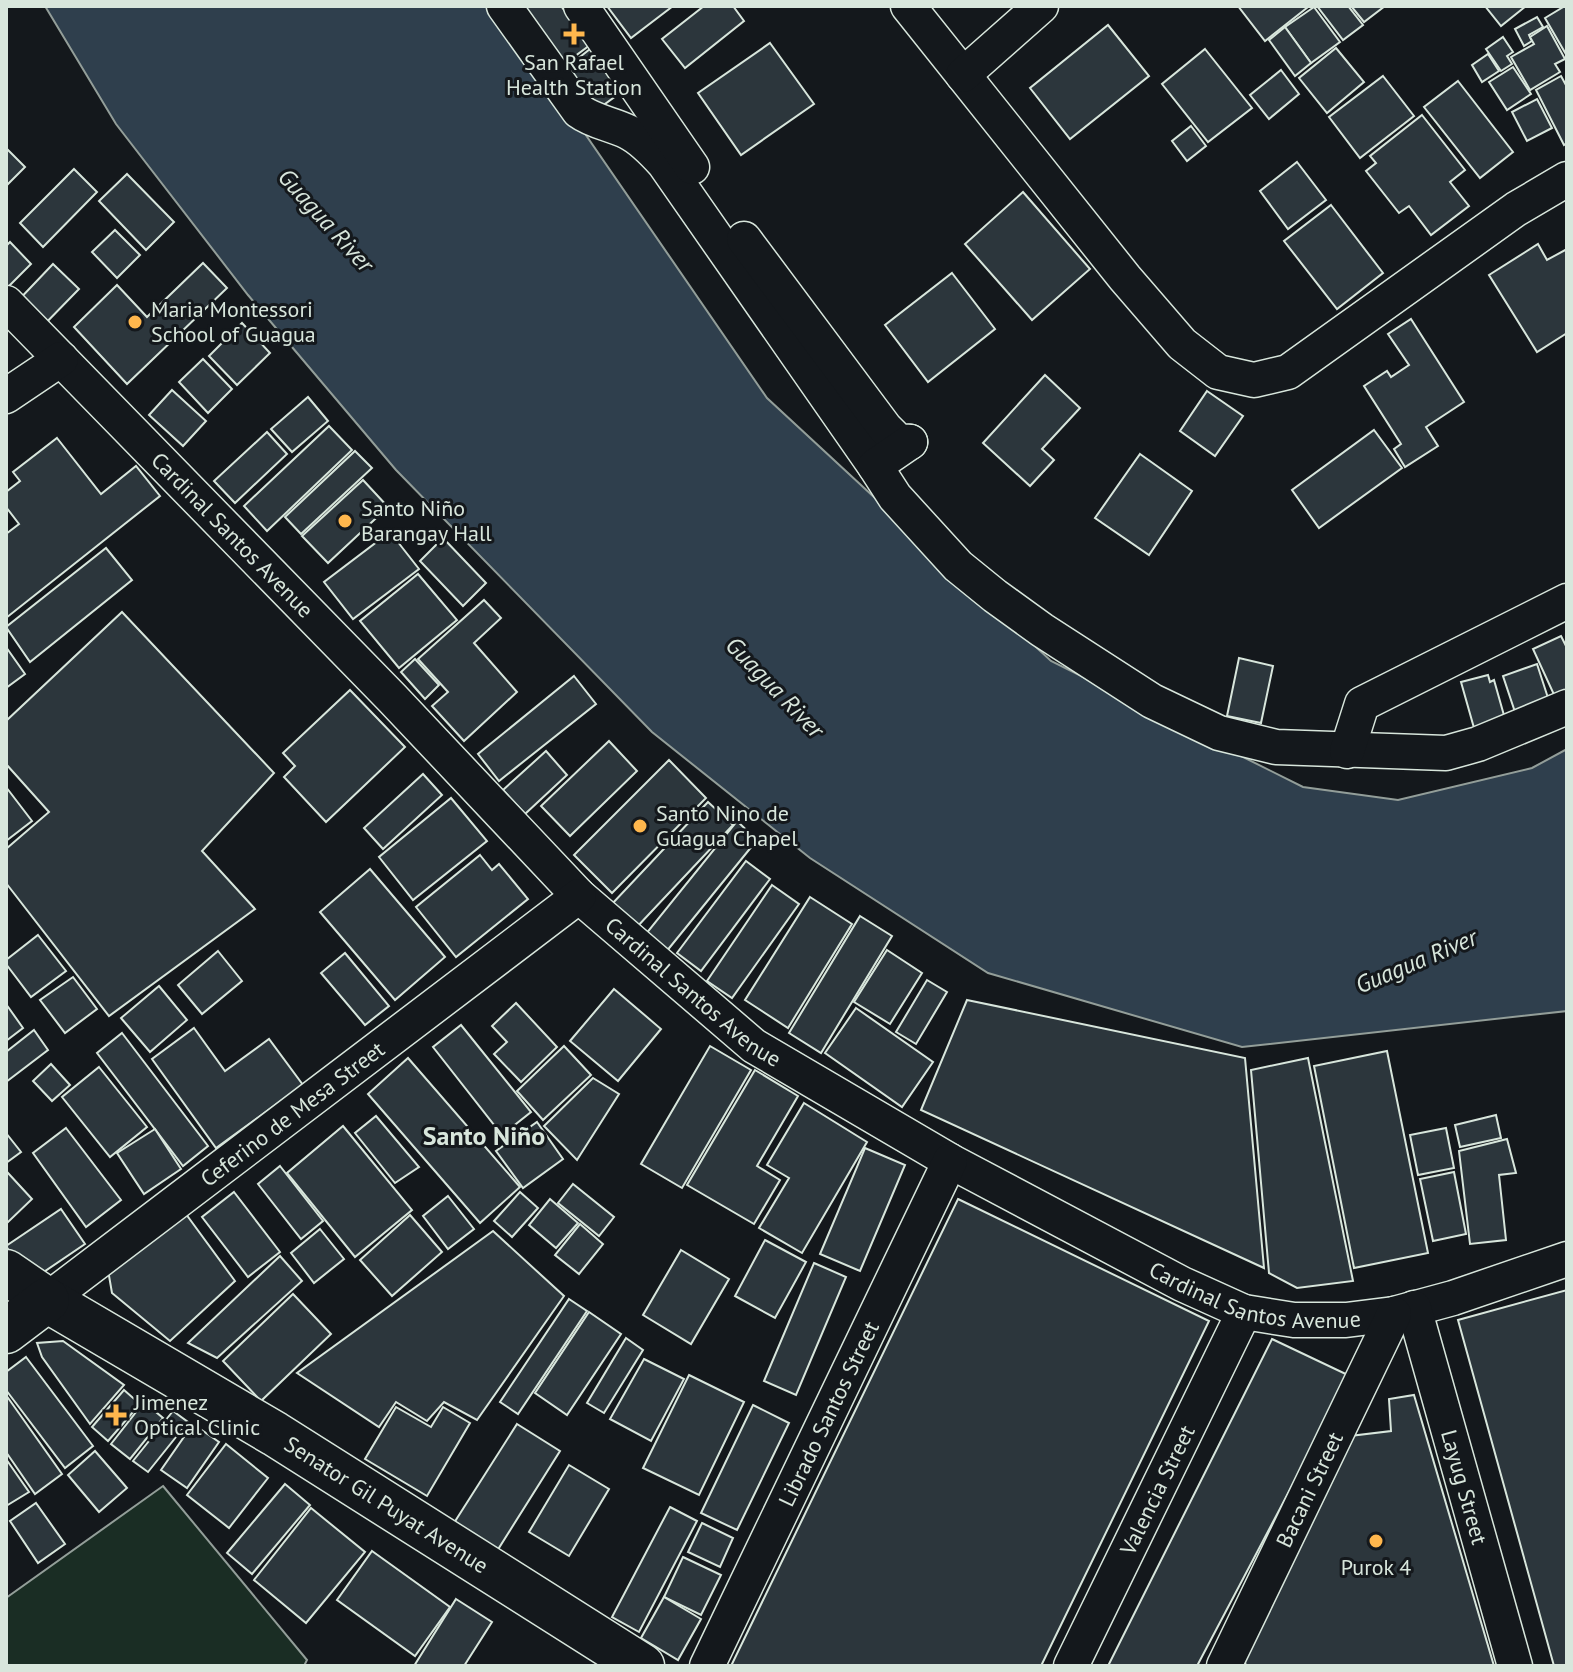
<svg xmlns="http://www.w3.org/2000/svg" width="1573" height="1672" font-family="'PT Sans',sans-serif">
<rect width="100%" height="100%" fill="#14181c"/>
<!-- green -->
<path fill="#1a2d24" stroke="#939e99" stroke-width="2" d="M163,1486L307,1660L304,1666H6V1598Z"/>
<!-- water -->
<path fill="#2f3f4d" stroke="#939e99" stroke-width="2" d="M45,6H497L767,398L1051,661L1303,787L1398,800L1532,768L1567,749V1011L1242,1047L988,973L810,858L652,732L396,470L248,295L116,124Z"/>
<!-- building -->
<g fill="#2c363c" stroke="#d8e6dc" stroke-width="2">
<path d="M519,6H561L590,45L563,65Z"/>
<path d="M607,6H673L631,38Z"/>
<path d="M704,6H733L744,21L685,68L662,39Z"/>
<path d="M1238,6H1308V7L1265,41Z"/>
<path d="M1317,6H1348L1363,25L1343,40Z"/>
<path d="M1351,6H1385L1364,22Z"/>
<path d="M1485,6H1526L1501,26Z"/>
<path d="M1565,6H1567V56L1545,18Z"/>
<path d="M1314,7L1340,42L1311,63L1285,27Z"/>
<path d="M1537,17L1543,27L1529,35L1532,41L1524,46L1515,29Z"/>
<path d="M1108,25L1149,76L1070,139L1030,88Z"/>
<path d="M1547,26L1565,59L1555,64L1560,72L1530,90L1511,57L1534,44L1530,37Z"/>
<path d="M1285,27L1311,63L1295,76L1269,40Z"/>
<path d="M1503,37L1513,52L1507,56L1512,64L1501,71L1486,49Z"/>
<path d="M770,43L814,104L741,155L698,93Z"/>
<path d="M1336,48L1364,82L1327,113L1299,78Z"/>
<path d="M590,49L594,56L600,51L627,88L591,114L561,72Z"/>
<path d="M1205,49L1252,108L1208,142L1162,84Z"/>
<path d="M1488,54L1499,71L1482,82L1472,65Z"/>
<path d="M1513,67L1531,94L1507,110L1489,82Z"/>
<path d="M1281,70L1299,94L1269,119L1250,95Z"/>
<path d="M1383,76L1414,116L1360,158L1329,117Z"/>
<path d="M1561,76L1567,87V143L1564,145L1536,90Z"/>
<path d="M1458,81L1513,152L1480,178L1424,107Z"/>
<path d="M1537,99L1552,128L1527,141L1512,112Z"/>
<path d="M1422,115L1465,170L1450,182L1469,206L1431,235L1409,206L1399,213L1366,171L1376,163L1370,156Z"/>
<path d="M1191,126L1206,146L1187,161L1172,141Z"/>
<path d="M6,148L25,167L6,186Z"/>
<path d="M1297,162L1326,200L1288,229L1260,191Z"/>
<path d="M74,169L97,192L43,247L20,223Z"/>
<path d="M127,174L174,222L146,250L99,201Z"/>
<path d="M1023,192L1090,269L1032,320L965,244Z"/>
<path d="M1331,205L1383,273L1337,309L1284,241Z"/>
<path d="M115,230L140,255L117,278L92,252Z"/>
<path d="M10,242L31,264L6,289V246Z"/>
<path d="M1538,244L1547,260L1567,249V333L1537,352L1489,275Z"/>
<path d="M203,263L227,288L127,384L74,327L117,285L147,317Z"/>
<path d="M53,264L79,289L37,332L12,307Z"/>
<path d="M952,273L995,329L928,382L885,325Z"/>
<path d="M1411,319L1464,402L1426,427L1438,446L1405,467L1394,449L1401,444L1364,386L1387,371L1391,377L1409,365L1388,334Z"/>
<path d="M242,323L270,353L237,385L209,356Z"/>
<path d="M203,359L232,389L208,413L179,382Z"/>
<path d="M1045,375L1080,408L1042,449L1054,460L1030,486L983,443Z"/>
<path d="M172,390L206,421L183,446L149,415Z"/>
<path d="M1207,391L1243,416L1215,456L1180,431Z"/>
<path d="M308,397L328,421L292,452L271,429Z"/>
<path d="M329,426L352,450L267,531L244,506Z"/>
<path d="M1374,430L1402,468L1319,528L1292,490Z"/>
<path d="M267,432L287,454L235,503L214,481Z"/>
<path d="M57,438L101,494L136,466L160,496L6,618V534L19,524L6,507V492L20,481L13,472Z"/>
<path d="M355,451L372,468L301,534L285,517Z"/>
<path d="M1140,454L1192,491L1149,555L1095,518Z"/>
<path d="M363,480L388,507L328,563L302,536Z"/>
<path d="M390,532L419,569L353,619L324,582Z"/>
<path d="M443,538L486,583L463,606L420,561Z"/>
<path d="M106,548L132,580L30,662L6,627Z"/>
<path d="M418,574L457,620L399,668L360,621Z"/>
<path d="M484,600L501,618L474,643L517,692L464,741L432,706L448,692L418,659Z"/>
<path d="M122,612L274,773L202,851L255,909L109,1016L6,883V849L49,812L6,764V721Z"/>
<path d="M1561,636L1567,648V694L1556,699L1533,649Z"/>
<path d="M6,647L25,674L6,688Z"/>
<path d="M1239,658L1273,666L1261,723L1227,716Z"/>
<path d="M415,659L439,685L425,699L401,672Z"/>
<path d="M1537,664L1550,704L1516,715L1503,676Z"/>
<path d="M1488,675L1490,682L1494,680L1507,726L1476,735L1461,682Z"/>
<path d="M574,676L596,704L499,781L478,754Z"/>
<path d="M350,690L405,747L326,822L284,777L295,766L283,753Z"/>
<path d="M609,741L637,771L570,836L541,806Z"/>
<path d="M546,751L567,775L525,814L503,790Z"/>
<path d="M669,760L706,798L612,893L574,855Z"/>
<path d="M423,774L442,795L383,849L364,828Z"/>
<path d="M6,787L32,821L6,841Z"/>
<path d="M451,798L487,841L413,900L379,857Z"/>
<path d="M708,802L733,825L635,929L611,905Z"/>
<path d="M737,821L757,840L666,952L645,935Z"/>
<path d="M480,855L492,870L499,864L528,899L456,957L416,907Z"/>
<path d="M746,861L770,879L701,971L677,953Z"/>
<path d="M370,869L445,957L395,1000L320,912Z"/>
<path d="M772,885L799,904L732,998L707,981Z"/>
<path d="M810,897L852,924L788,1028L745,1000Z"/>
<path d="M860,916L892,936L821,1053L789,1033Z"/>
<path d="M38,935L66,971L31,997L6,964V960Z"/>
<path d="M887,950L922,973L890,1024L854,1002Z"/>
<path d="M218,951L242,981L202,1014L178,985Z"/>
<path d="M345,953L389,1006L365,1025L321,973Z"/>
<path d="M73,977L97,1009L65,1033L40,1000Z"/>
<path d="M927,980L947,992L916,1044L896,1032Z"/>
<path d="M159,986L187,1020L150,1052L121,1018Z"/>
<path d="M614,989L661,1029L618,1081L570,1041Z"/>
<path d="M967,1000L1245,1058L1264,1268L921,1110Z"/>
<path d="M516,1003L557,1047L521,1082L494,1054L507,1042L492,1026Z"/>
<path d="M6,1004L23,1028L6,1041Z"/>
<path d="M856,1008L933,1062L902,1107L825,1053Z"/>
<path d="M461,1025L531,1112L502,1135L433,1047Z"/>
<path d="M194,1028L225,1071L269,1039L303,1085L216,1148L152,1059Z"/>
<path d="M34,1030L48,1050L6,1082V1052Z"/>
<path d="M122,1033L208,1146L183,1166L97,1053Z"/>
<path d="M564,1046L591,1075L543,1120L517,1091Z"/>
<path d="M710,1046L751,1070L682,1188L641,1164Z"/>
<path d="M1387,1051L1428,1253L1354,1268L1314,1066Z"/>
<path d="M408,1058L520,1187L480,1223L368,1094Z"/>
<path d="M1308,1058L1353,1281L1297,1288L1269,1273L1251,1070Z"/>
<path d="M51,1064L70,1085L52,1101L33,1081Z"/>
<path d="M99,1067L147,1127L110,1157L62,1097Z"/>
<path d="M755,1070L798,1096L757,1166L780,1180L754,1224L687,1185Z"/>
<path d="M593,1078L619,1094L577,1160L544,1126Z"/>
<path d="M804,1103L867,1142L802,1253L759,1228L789,1178L767,1165Z"/>
<path d="M1496,1115L1501,1138L1460,1147L1455,1125Z"/>
<path d="M376,1116L419,1167L395,1183L355,1133Z"/>
<path d="M537,1122L563,1159L523,1188L496,1151Z"/>
<path d="M343,1126L412,1210L355,1257L287,1173Z"/>
<path d="M66,1128L121,1200L86,1227L33,1153Z"/>
<path d="M1446,1128L1454,1168L1418,1175L1410,1135Z"/>
<path d="M155,1129L181,1169L144,1194L117,1153Z"/>
<path d="M6,1133L21,1152L6,1163Z"/>
<path d="M1507,1139L1516,1173L1499,1175L1506,1240L1470,1244L1459,1151Z"/>
<path d="M865,1148L905,1165L860,1271L820,1254Z"/>
<path d="M280,1166L323,1221L301,1239L258,1184Z"/>
<path d="M1454,1172L1466,1234L1433,1241L1420,1179Z"/>
<path d="M8,1173L32,1199L6,1224V1175Z"/>
<path d="M573,1184L614,1217L599,1236L558,1203Z"/>
<path d="M234,1192L280,1252L248,1277L202,1217Z"/>
<path d="M520,1192L538,1208L512,1237L494,1221Z"/>
<path d="M448,1196L474,1229L448,1249L423,1216Z"/>
<path d="M550,1199L578,1223L556,1248L529,1225Z"/>
<path d="M958,1199L1209,1321L1041,1666H731Z"/>
<path d="M61,1209L85,1244L29,1282L6,1246Z"/>
<path d="M183,1210L235,1281L170,1341L112,1293L108,1270Z"/>
<path d="M410,1215L442,1252L392,1296L360,1260Z"/>
<path d="M580,1224L603,1244L579,1274L555,1255Z"/>
<path d="M320,1229L344,1259L314,1283L291,1253Z"/>
<path d="M493,1231L564,1296L477,1420L444,1402L427,1421L396,1402L379,1427L297,1373Z"/>
<path d="M765,1240L806,1262L775,1318L735,1296Z"/>
<path d="M681,1250L729,1279L691,1344L643,1315Z"/>
<path d="M280,1256L302,1281L217,1358L188,1343Z"/>
<path d="M814,1263L846,1277L796,1395L764,1381Z"/>
<path d="M1567,1290V1666H1554L1458,1320Z"/>
<path d="M293,1294L331,1334L261,1401L223,1361Z"/>
<path d="M569,1299L587,1311L518,1414L500,1402Z"/>
<path d="M589,1312L621,1334L567,1415L535,1393Z"/>
<path d="M626,1338L643,1350L604,1413L587,1403Z"/>
<path d="M1272,1339L1350,1376L1197,1666H1108Z"/>
<path d="M63,1341L124,1385L90,1424L42,1357L37,1343Z"/>
<path d="M26,1357L93,1446L65,1468L6,1390V1372Z"/>
<path d="M644,1359L684,1379L651,1441L610,1419Z"/>
<path d="M689,1375L744,1402L699,1495L643,1468Z"/>
<path d="M124,1390L140,1404L108,1441L92,1427Z"/>
<path d="M6,1395L62,1474L35,1494L6,1452Z"/>
<path d="M1414,1395L1494,1666H1246L1241,1647L1350,1436L1391,1431L1389,1399Z"/>
<path d="M144,1402L163,1418L130,1459L111,1444Z"/>
<path d="M753,1405L789,1423L737,1530L701,1513Z"/>
<path d="M396,1407L431,1427L443,1407L470,1423L427,1496L365,1459Z"/>
<path d="M173,1411L188,1422L148,1472L133,1461Z"/>
<path d="M193,1424L219,1442L187,1488L161,1470Z"/>
<path d="M517,1424L560,1451L497,1551L454,1523Z"/>
<path d="M226,1444L268,1478L229,1528L187,1495Z"/>
<path d="M95,1451L127,1488L99,1512L68,1475Z"/>
<path d="M6,1459L29,1492L6,1506Z"/>
<path d="M569,1465L609,1489L569,1556L529,1532Z"/>
<path d="M285,1484L310,1505L252,1574L227,1553Z"/>
<path d="M36,1503L65,1544L38,1563L10,1521Z"/>
<path d="M670,1507L697,1521L639,1632L612,1617Z"/>
<path d="M311,1508L365,1552L306,1623L254,1580Z"/>
<path d="M702,1523L733,1538L720,1567L688,1552Z"/>
<path d="M372,1551L450,1607L415,1656L337,1600Z"/>
<path d="M683,1557L721,1575L701,1615L664,1597Z"/>
<path d="M664,1597L701,1619L678,1660L641,1638Z"/>
<path d="M456,1599L492,1622L464,1666H414Z"/>
</g>
<g fill="none" stroke-linecap="round" stroke-linejoin="round">
<defs>
<g id="minor">
<path d="M504,6L579,111C594,122 612,124 628,132C642,139 654,152 664,163L875,466"/>
<path d="M581,6L692,167"/>
<path d="M908,6L1125,278L1182,344L1218,372L1254,380L1288,372L1516,209L1567,179"/>
<path d="M963,75L1041,6"/>
<path d="M744,239L885,428L898,441L910,442"/>
<path id="s1" d="M6,303L392,698L579,896L754,1046L950,1161L1182,1284L1244,1312L1294,1320H1346L1394,1314L1453,1298L1567,1259"/>
<path d="M6,396L61,359"/>
<path d="M910,442L875,466L895,497L958,566L995,596L1042,630L1152,701L1219,733L1276,747L1446,753L1478,744L1567,707"/>
<path d="M1347,751L1362,704L1567,601"/>
<path id="s2" d="M47,1300L579,896"/>
<path id="s3" d="M1414,1308L1515,1666"/>
<path id="s4" d="M707,1666L950,1161"/>
<path id="s5" d="M1071,1666L1244,1312"/>
<path id="s6" d="M1224,1666L1394,1314"/>
</g>
<g id="secondary">
<path id="s7" d="M6,1272L47,1300L275,1434L642,1666"/>
<path d="M6,1331L47,1300"/>
</g>
</defs>
<!-- minor casing -->
<use href="#minor" stroke="#d8e6dc" stroke-width="37"/>
<!-- secondary casing -->
<use href="#secondary" stroke="#d8e6dc" stroke-width="47"/>
<!-- minor -->
<use href="#minor" stroke="#14181c" stroke-width="34"/>
<!-- secondary -->
<use href="#secondary" stroke="#14181c" stroke-width="44"/>
</g>
<!-- markers -->
<g fill="#ffb74d" stroke="#14181c" stroke-width="3">
<path d="M570 22h8v8h8v8h-8v8h-8v-8h-8v-8h8z"/>
<circle cx="135" cy="322" r="8"/>
<circle cx="345" cy="521" r="8"/>
<circle cx="640" cy="826" r="8"/>
<path d="M112 1403h8v8h8v8h-8v8h-8v-8h-8v-8h8z"/>
<circle cx="1376" cy="1541" r="8"/>
</g>
<g text-anchor="middle" dominant-baseline="central" stroke-width="6" stroke-linejoin="round" paint-order="stroke">
<!-- poi labels -->
<g font-size="22" fill="#d8e6dc" stroke="#14181c" text-anchor="start">
<text x="574" y="62" text-anchor="middle">San Rafael<tspan x="574" dy="25">Health Station</tspan></text>
<text x="151" y="309">Maria Montessori<tspan x="151" dy="25">School of Guagua</tspan></text>
<text x="361" y="508">Santo Niño<tspan x="361" dy="25">Barangay Hall</tspan></text>
<text x="656" y="813">Santo Nino de<tspan x="656" dy="25">Guagua Chapel</tspan></text>
<text x="134" y="1402">Jimenez<tspan x="134" dy="25">Optical Clinic</tspan></text>
<text x="1376" y="1567" text-anchor="middle">Purok 4</text>
</g>
<!-- street labels -->
<g font-size="22" fill="#d8e6dc" stroke="#14181c">
<text stroke="none"><textPath href="#s1" startOffset="324">Cardinal Santos Avenue</textPath></text>
<text stroke="none"><textPath href="#s1" startOffset="974">Cardinal Santos Avenue</textPath></text>
<text stroke="none"><textPath href="#s2" startOffset="308">Ceferino de Mesa Street</textPath></text>
<text stroke="none"><textPath href="#s1" startOffset="1620">Cardinal Santos Avenue</textPath></text>
<text stroke="none"><textPath href="#s4" startOffset="280">Librado Santos Street</textPath></text>
<text stroke="none"><textPath href="#s3" startOffset="186">Layug Street</textPath></text>
<text stroke="none"><textPath href="#s5" startOffset="196">Valencia Street</textPath></text>
<text stroke="none"><textPath href="#s6" startOffset="196">Bacani Street</textPath></text>
<text stroke="none"><textPath href="#s7" startOffset="446">Senator Gil Puyat Avenue</textPath></text>
</g>
<!-- water labels -->
<g font-size="24" font-style="italic" fill="#d8e6dc" stroke="#14181c">
<text transform="translate(326 220) rotate(48)">Guagua River</text>
<text transform="translate(775 687) rotate(46)">Guagua River</text>
<text transform="translate(1416 961) rotate(-23)">Guagua River</text>
</g>
<!-- quarter labels -->
<g font-size="26" font-weight="bold" fill="#d8e6dc" stroke="#14181c">
<text x="484" y="1135">Santo Niño</text>
</g>
</g>
<!-- border -->
<rect width="1573" height="1672" fill="none" stroke="#d8e6dc" stroke-width="16"/>
</svg>
